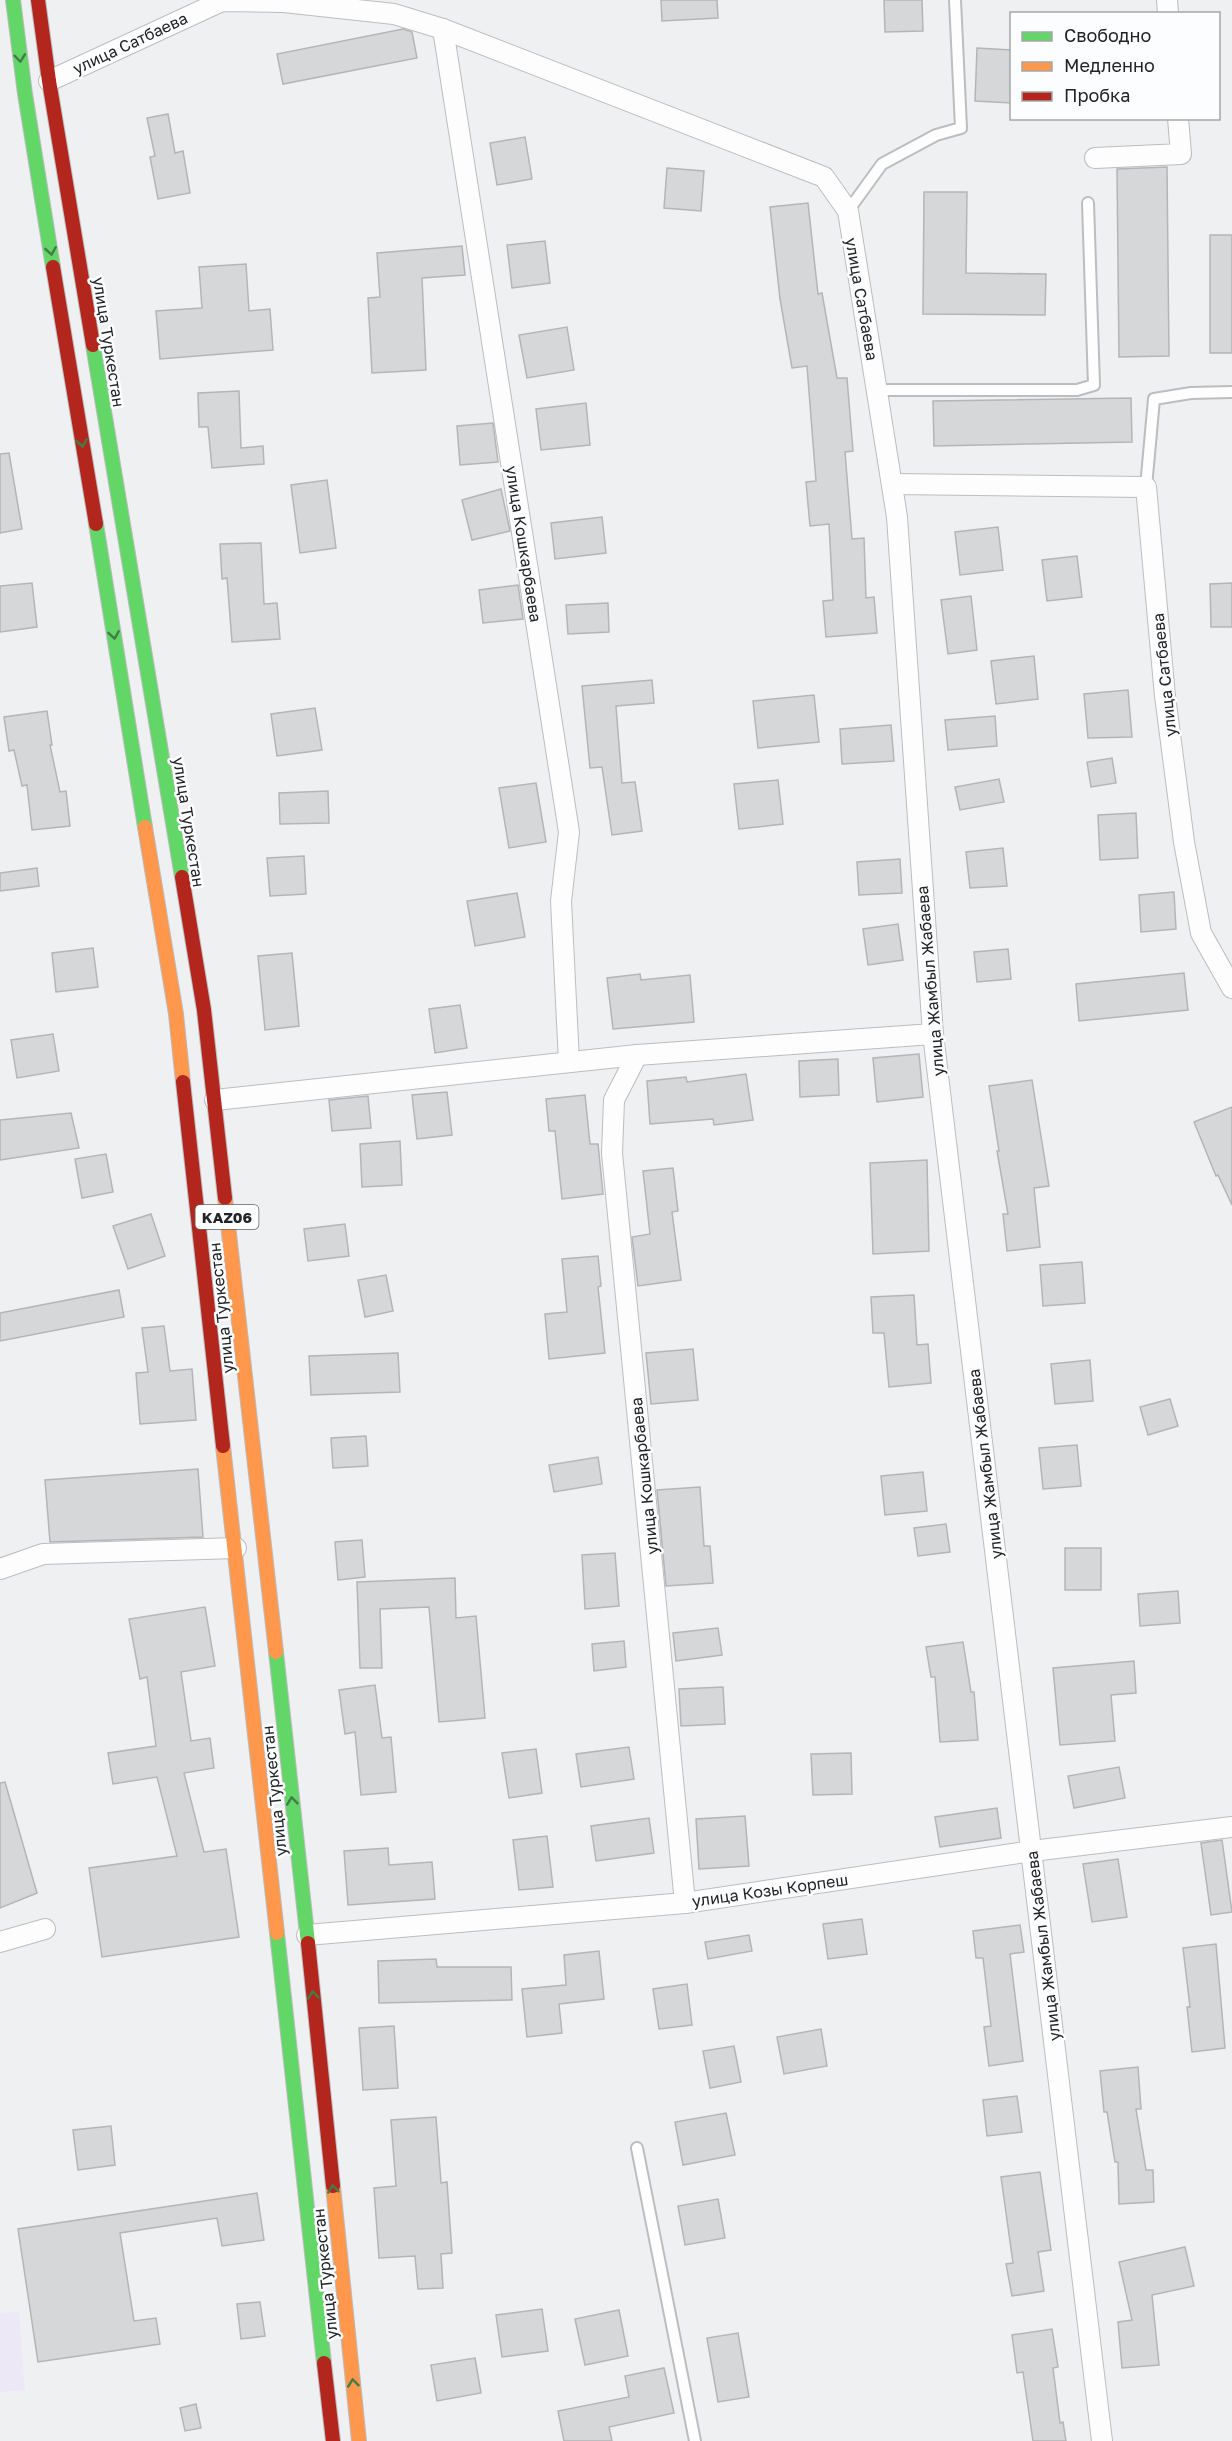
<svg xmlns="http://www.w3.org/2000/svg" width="1232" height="2441" font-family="'Golos Text',sans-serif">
<rect width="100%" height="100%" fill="#eff0f2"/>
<!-- education -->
<path fill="#ece8f5" d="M19,2312L25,2390L0,2392V2313Z"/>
<!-- building -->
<g fill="#d6d7d8" stroke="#b5b5b7" stroke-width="1.5">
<path d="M661,0H717L718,18L662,21Z"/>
<path d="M884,0H922L923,31L885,32Z"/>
<path d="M403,29L412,32L417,58L283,84L277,54Z"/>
<path d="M977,48L1011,50V103L975,101Z"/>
<path d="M168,114L175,153L183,151L190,193L158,199L150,157L155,156L147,118Z"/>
<path d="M525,137L532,179L497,185L490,143Z"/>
<path d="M1167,167L1169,356L1119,357L1117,169Z"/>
<path d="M667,168L704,171L701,211L664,208Z"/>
<path d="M924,192H967L966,273L1046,274L1045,315L923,314Z"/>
<path d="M808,203L818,294L822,293L837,378H847L853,451L845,452L852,539L864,538L866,598L874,597L877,633L826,637L823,601L833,600L829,524L810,526L806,482L816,481L807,366L792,368L780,299L770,207Z"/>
<rect x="1210" y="235" width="22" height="118"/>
<path d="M545,241L550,283L512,288L507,245Z"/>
<path d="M462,246L465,275L422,278L426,370L372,373L368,298L380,297L377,253Z"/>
<path d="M246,264L249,311L270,309L273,350L160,359L156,311L202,308L199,267Z"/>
<path d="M567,327L574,370L527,378L519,335Z"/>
<path d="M239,391L241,448L263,446L264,464L212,468L208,427H199L198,393Z"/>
<path d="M1131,398L1132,442L934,446L933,401Z"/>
<path d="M586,403L590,445L541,450L536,409Z"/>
<path d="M493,423L498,462L460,465L457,426Z"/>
<path d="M9,453L22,529L0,533V454Z"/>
<path d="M327,480L336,548L300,553L291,485Z"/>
<path d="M501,489L510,531L472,540L462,500Z"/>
<path d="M602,517L606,553L555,559L551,523Z"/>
<path d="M998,527L1003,570L960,575L955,532Z"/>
<path d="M261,543L264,604L277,603L280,639L232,642L227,578L222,579L220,544Z"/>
<path d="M1077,556L1082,597L1047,601L1042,560Z"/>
<path d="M32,583L37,627L0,632V586Z"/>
<path d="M1232,583V627H1211L1210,584Z"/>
<path d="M518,585L523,619L483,623L479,590Z"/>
<path d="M971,596L977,650L948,654L941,600Z"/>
<path d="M608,603L609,632L568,634L566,605Z"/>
<path d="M1034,656L1038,699L996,704L991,661Z"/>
<path d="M652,680L654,703L616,706L622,783L635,782L642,831L612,835L602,767L590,768L582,686Z"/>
<path d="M1128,690L1132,737L1088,738L1084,694Z"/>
<path d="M814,695L819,742L758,748L753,701Z"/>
<path d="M315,708L322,750L277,756L271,714Z"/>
<path d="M47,711L52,745H50L60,792L66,791L70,826L32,830L27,785L22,786L14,750L9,751L4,717Z"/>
<path d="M995,716L997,746L948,750L945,720Z"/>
<path d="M891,725L894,761L842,764L840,729Z"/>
<path d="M1112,758L1116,783L1091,787L1087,762Z"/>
<path d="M999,779L1004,802L960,810L955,787Z"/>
<path d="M778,780L783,824L739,829L734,784Z"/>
<path d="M536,783L546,842L509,848L499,788Z"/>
<path d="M328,791L329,823L280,824L279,793Z"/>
<path d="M1136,813L1138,858L1100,860L1098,815Z"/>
<path d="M1003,848L1007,886L970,888L966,852Z"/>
<path d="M304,856L306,894L270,896L267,858Z"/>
<path d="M900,859L902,893L859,895L857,862Z"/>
<path d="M37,868L39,886L0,891V873Z"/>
<path d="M1174,892L1176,929L1141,932L1139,895Z"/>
<path d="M517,893L525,937L475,946L467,901Z"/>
<path d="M898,924L903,960L868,965L863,929Z"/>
<path d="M93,948L98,987L56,992L52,953Z"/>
<path d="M1008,949L1011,979L977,982L974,952Z"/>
<path d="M292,953L299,1026L265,1030L258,956Z"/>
<path d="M1184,973L1188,1010L1079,1021L1076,984Z"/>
<path d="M640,974L641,980L690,975L694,1022L613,1029L607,978Z"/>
<path d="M460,1005L467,1048L435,1053L429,1009Z"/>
<path d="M53,1034L59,1071L17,1078L11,1040Z"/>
<path d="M919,1054L923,1097L877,1102L873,1058Z"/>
<path d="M838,1059L839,1095L800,1097L799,1061Z"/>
<path d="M746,1074L753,1120L714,1125L713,1119L650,1124L647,1081L686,1077L687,1082Z"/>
<path d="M1032,1080L1049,1186L1034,1188L1040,1247L1007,1251L1003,1214H1008L997,1151H999L989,1086Z"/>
<path d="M447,1092L452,1135L417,1139L412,1095Z"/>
<path d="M585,1095L590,1144H598L603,1194L562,1199L555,1131H549L546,1099Z"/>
<path d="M368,1096L371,1128L332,1131L329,1100Z"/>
<path d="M1232,1107V1205L1218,1175L1216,1176L1194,1122Z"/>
<path d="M71,1113L79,1148L0,1160V1120Z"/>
<path d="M400,1141L402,1185L362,1187L360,1144Z"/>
<path d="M106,1154L113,1192L82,1198L75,1159Z"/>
<path d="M927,1160L929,1251L873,1254L870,1163Z"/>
<path d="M673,1168L678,1211L672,1212L681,1280L638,1286L632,1237L650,1234L643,1171Z"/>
<path d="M151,1214L165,1256L128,1269L113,1226Z"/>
<path d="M345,1224L349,1256L308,1261L304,1229Z"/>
<path d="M598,1256L601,1286L598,1287L605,1353L549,1359L545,1314L567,1312L562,1259Z"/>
<path d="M1082,1262L1085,1303L1043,1306L1040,1265Z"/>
<path d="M386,1275L393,1311L365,1317L358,1280Z"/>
<path d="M119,1290L124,1317L0,1341V1313Z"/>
<path d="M914,1295L917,1345L928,1344L931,1383L889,1387L884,1333H873L871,1297Z"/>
<path d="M164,1326L170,1371L192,1369L196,1420L140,1424L136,1373L148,1372L142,1328Z"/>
<path d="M693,1349L698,1400L651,1404L646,1353Z"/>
<path d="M398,1353L400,1392L311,1395L309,1356Z"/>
<path d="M1090,1360L1093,1401L1055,1404L1051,1364Z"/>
<path d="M1170,1399L1178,1426L1148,1435L1140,1407Z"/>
<path d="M366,1436L368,1466L333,1468L331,1438Z"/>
<path d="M1077,1445L1081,1486L1043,1489L1039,1448Z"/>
<path d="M598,1457L602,1484L554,1492L549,1465Z"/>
<path d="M198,1469L203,1537L50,1542L45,1480Z"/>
<path d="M923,1472L927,1511L885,1515L881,1476Z"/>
<path d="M700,1487L704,1546H710L713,1583L666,1586L657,1490Z"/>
<path d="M946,1524L950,1552L918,1556L914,1528Z"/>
<path d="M362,1540L365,1577L338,1580L335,1542Z"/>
<rect x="1065" y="1548" width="36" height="42"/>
<path d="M615,1553L619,1606L585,1609L582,1555Z"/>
<path d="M455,1578L456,1618L476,1616L485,1718L439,1722L429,1607L380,1609L382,1668H360L357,1582Z"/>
<path d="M1178,1591L1180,1623L1140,1626L1138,1594Z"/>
<path d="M205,1607L215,1666L181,1672L191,1741L210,1738L214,1768L184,1773L204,1852L226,1849L239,1937L102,1957L89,1868L177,1856L157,1777L113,1784L108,1753L156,1746L147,1677L140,1679L129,1619Z"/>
<path d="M718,1628L722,1655L676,1661L673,1633Z"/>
<path d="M624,1641L626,1667L594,1671L592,1644Z"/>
<path d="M963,1642L971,1692H974L978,1740L940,1742L935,1677H931L926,1647Z"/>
<path d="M1134,1661L1136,1693L1111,1695L1115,1741L1060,1745L1053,1668Z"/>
<path d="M375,1685L382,1738L391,1737L396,1792L361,1795L355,1732L345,1734L339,1690Z"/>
<path d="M723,1687L725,1724L681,1726L679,1689Z"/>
<path d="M629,1747L634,1779L581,1787L576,1754Z"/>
<path d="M536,1749L542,1793L509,1798L502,1753Z"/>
<path d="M851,1753L852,1794L813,1795L811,1754Z"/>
<path d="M1119,1767L1125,1798L1074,1808L1068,1776Z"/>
<path d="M5,1782L37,1893L0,1908V1783Z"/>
<path d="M997,1808L1001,1838L940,1847L935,1817Z"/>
<path d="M745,1816L749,1866L699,1869L696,1819Z"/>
<path d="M649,1818L654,1853L596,1861L591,1826Z"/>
<path d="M547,1836L553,1887L519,1890L513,1840Z"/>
<path d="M1222,1840L1232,1912L1211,1915L1201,1843Z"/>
<path d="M388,1848L389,1865L432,1862L435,1899L348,1905L344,1851Z"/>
<path d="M1118,1859L1127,1917L1092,1922L1083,1864Z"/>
<path d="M862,1919L867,1954L828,1959L823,1924Z"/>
<path d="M1020,1925L1024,1952L1010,1954L1023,2061L989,2066L984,2027L991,2026L983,1958H976L973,1931Z"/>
<path d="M749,1935L752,1951L708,1959L705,1942Z"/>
<path d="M1216,1944L1225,2048L1192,2052L1187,2007H1190L1183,1948Z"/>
<path d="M599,1951L604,1999L559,2004L562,2033L527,2037L522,1989L566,1985L564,1955Z"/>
<path d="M436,1959L437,1967H511L512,2000L379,2003L378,1961Z"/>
<path d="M687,1984L692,2025L659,2029L653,1989Z"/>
<path d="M394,2026L398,2088L363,2090L359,2028Z"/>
<path d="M821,2029L827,2066L784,2074L777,2037Z"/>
<path d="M734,2046L741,2082L710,2088L703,2051Z"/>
<path d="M1138,2067L1141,2109H1136L1146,2170H1153L1154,2202L1119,2204L1118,2162H1115L1107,2112H1104L1100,2071Z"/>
<path d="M1017,2096L1022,2132L987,2136L983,2100Z"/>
<path d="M726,2113L735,2155L683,2165L675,2122Z"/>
<path d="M436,2117L441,2183L447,2182L452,2253L441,2254L443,2288L418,2289L415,2256L379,2258L374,2188L396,2186L391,2120Z"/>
<path d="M111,2126L115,2165L78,2170L73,2130Z"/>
<path d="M1040,2172L1051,2250L1038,2252L1044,2291L1012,2296L1006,2264L1013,2263L1001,2177Z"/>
<path d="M257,2193L264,2240L222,2246L217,2218L120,2233L134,2321L156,2318L160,2344L38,2362L18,2229Z"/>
<path d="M718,2199L725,2238L685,2245L678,2206Z"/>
<path d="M1185,2247L1194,2286L1152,2295L1159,2365L1122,2368L1118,2322L1132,2320L1119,2262Z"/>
<path d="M260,2302L265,2336L241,2339L237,2304Z"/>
<path d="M542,2309L548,2351L502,2357L496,2315Z"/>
<path d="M619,2310L628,2356L585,2365L575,2319Z"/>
<path d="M1052,2329L1058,2367L1053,2368L1060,2423L1063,2422L1066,2441H1033L1023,2372L1017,2373L1012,2335Z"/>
<path d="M738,2333L749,2397L718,2402L707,2338Z"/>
<path d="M475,2358L481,2393L437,2401L431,2365Z"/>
<path d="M664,2368L674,2413L609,2427L612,2441H564L558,2411L629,2397L625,2376Z"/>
<path d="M196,2404L201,2428L185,2431L180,2408Z"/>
</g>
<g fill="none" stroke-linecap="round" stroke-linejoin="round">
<defs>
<g id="lane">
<path d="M848,211L882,164L936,135L961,128L955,0"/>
<path d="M878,390H1077L1094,385L1088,203"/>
<path d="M1146,487L1154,399L1191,393L1232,392"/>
<path d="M637,2148L695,2441"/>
</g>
<g id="street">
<path d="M1167,0L1168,14"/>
<path d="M443,29L569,832L561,901L569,1062"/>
<path d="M49,81L222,1L284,2L394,14L443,29L824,177L848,211L897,517L933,1034L1102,2441"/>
<path d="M1095,158L1181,154L1178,118"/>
<path d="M893,484L1146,487L1165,696L1184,842L1201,933L1232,988"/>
<path d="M637,1055L614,1100L612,1153L685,1903"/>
<path d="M215,1100L637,1055L933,1034"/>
<path d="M0,1569L43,1554L236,1548"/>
<path d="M307,1935L685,1903L1032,1851L1232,1827"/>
<path d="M0,1942L45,1929"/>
</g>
<g id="fast">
<path d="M13,0L25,94L53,267"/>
<path d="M93,345L182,877"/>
<path d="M96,524L145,827"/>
<path d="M276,1652L308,1943"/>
<path d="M277,1933L324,2363"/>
</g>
<g id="slow">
<path d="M145,827L176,1014L183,1082"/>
<path d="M225,1198L276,1652"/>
<path d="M223,1446L277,1933"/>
<path d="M333,2186L359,2441"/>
</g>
<g id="jam">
<path d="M38,0L49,81L93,345"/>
<path d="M53,267L96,524"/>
<path d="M182,877L204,1010L225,1198"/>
<path d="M183,1082L223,1446"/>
<path d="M308,1943L333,2186"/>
<path d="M324,2363L333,2441"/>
</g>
</defs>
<!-- lane casing -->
<use href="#lane" stroke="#bcbdbe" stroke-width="14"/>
<!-- street casing -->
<use href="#street" stroke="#bcbdbe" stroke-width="22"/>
<!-- fast casing -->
<use href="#fast" stroke="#bcbdbe" stroke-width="16"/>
<!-- slow casing -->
<use href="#slow" stroke="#bcbdbe" stroke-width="16"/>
<!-- jam casing -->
<use href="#jam" stroke="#bcbdbe" stroke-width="16"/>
<!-- lane -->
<use href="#lane" stroke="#fdfdfd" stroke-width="10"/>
<!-- street -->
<use href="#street" stroke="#fdfdfd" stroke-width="20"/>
<!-- fast -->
<use href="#fast" stroke="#63d668" stroke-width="14"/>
<!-- slow -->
<use href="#slow" stroke="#ff974d" stroke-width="14"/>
<!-- jam -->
<use href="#jam" stroke="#b3261e" stroke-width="14"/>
</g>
<!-- one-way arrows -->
<defs><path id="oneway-chevron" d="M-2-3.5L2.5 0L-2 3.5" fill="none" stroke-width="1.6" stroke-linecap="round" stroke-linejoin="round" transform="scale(1.5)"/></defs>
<g stroke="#427c46">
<use href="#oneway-chevron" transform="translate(20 58) rotate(83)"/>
<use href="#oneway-chevron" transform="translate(51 251) rotate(81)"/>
<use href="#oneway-chevron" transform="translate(82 443) rotate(81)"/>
<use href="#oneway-chevron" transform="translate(114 635) rotate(81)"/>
<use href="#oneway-chevron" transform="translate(292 1801) rotate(-96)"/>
<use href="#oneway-chevron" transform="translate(313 1995) rotate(-96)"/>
<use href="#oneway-chevron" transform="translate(333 2189) rotate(-96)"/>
<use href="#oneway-chevron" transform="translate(353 2383) rotate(-96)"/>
</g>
<g text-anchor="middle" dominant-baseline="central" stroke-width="5" stroke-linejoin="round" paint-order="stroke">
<!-- shield labels -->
<rect fill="#fcfdff" stroke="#636466" stroke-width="1.5" x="195.5" y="1205" width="63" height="24" rx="4.5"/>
<g font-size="15" font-weight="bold" fill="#222324">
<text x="227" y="1217">KАZ06</text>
</g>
<!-- street labels -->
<g font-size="16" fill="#222324" stroke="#fcfdff">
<text transform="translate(130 43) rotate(-25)">улица Сатбаева</text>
<text transform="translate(862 299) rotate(80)">улица Сатбаева</text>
<text transform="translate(109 342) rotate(81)">улица Туркестан</text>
<text transform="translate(524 544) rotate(81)">улица Кошкарбаева</text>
<text transform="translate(1164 675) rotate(-96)">улица Сатбаева</text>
<text transform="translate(189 822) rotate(81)">улица Туркестан</text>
<text transform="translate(930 981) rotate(-95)">улица Жамбыл Жабаева</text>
<text transform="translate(221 1308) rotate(-96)">улица Туркестан</text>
<text transform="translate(985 1464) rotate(-97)">улица Жамбыл Жабаева</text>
<text transform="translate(644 1476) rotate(-96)">улица Кошкарбаева</text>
<text transform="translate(274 1791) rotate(-96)">улица Туркестан</text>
<text transform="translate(770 1890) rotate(-8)">улица Козы Корпеш</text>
<text transform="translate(1043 1946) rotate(-97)">улица Жамбыл Жабаева</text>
<text transform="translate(325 2274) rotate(-96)">улица Туркестан</text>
</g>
</g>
<!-- legend -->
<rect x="1010" y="12" width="210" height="108" fill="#fcfdff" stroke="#a5a6a7" stroke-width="1.5"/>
<rect x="1022" y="32" width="30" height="9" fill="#63d668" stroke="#a5a6a7" stroke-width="1.5"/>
<text x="1064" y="42" font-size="18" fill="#222324">Свободно</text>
<rect x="1022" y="62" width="30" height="9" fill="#ff974d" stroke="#a5a6a7" stroke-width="1.5"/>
<text x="1064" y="72" font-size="18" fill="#222324">Медленно</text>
<rect x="1022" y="92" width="30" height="9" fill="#b3261e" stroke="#a5a6a7" stroke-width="1.5"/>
<text x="1064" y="102" font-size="18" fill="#222324">Пробка</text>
</svg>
